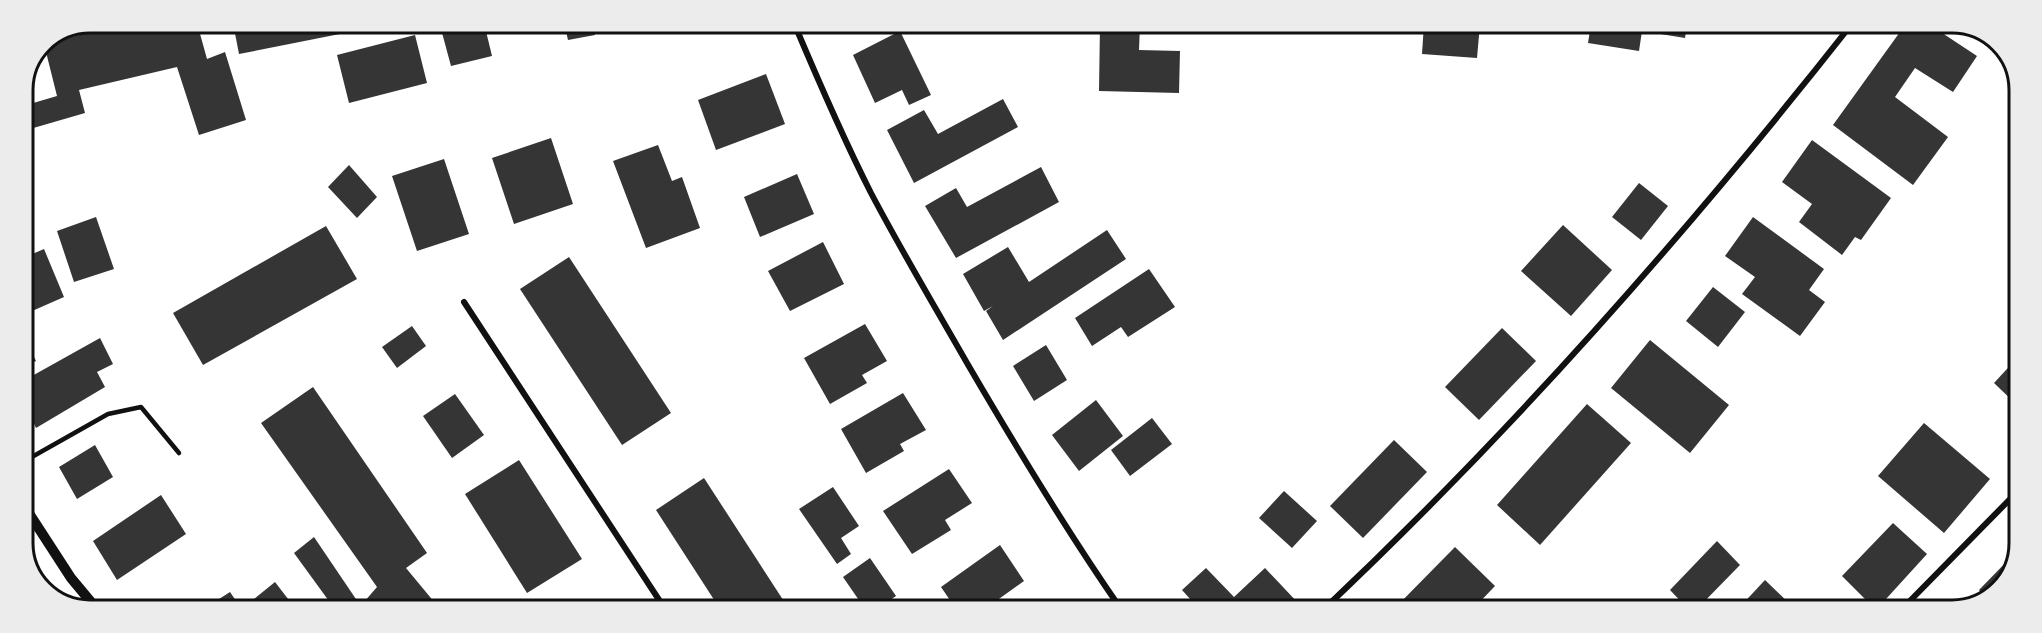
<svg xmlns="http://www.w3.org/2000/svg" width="2042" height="633" font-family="Montserrat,sans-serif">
<rect width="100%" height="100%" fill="#fff"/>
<!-- building -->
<g fill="#353535">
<path d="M126,23H197L207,59L225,52L246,120L199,135L177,67L79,90L85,113L23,131V106L57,96L44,44Z"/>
<path d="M233,23H369L370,28L239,54Z"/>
<path d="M398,23H420V24L399,29Z"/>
<path d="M463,23H484L492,56L451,66L441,29Z"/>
<path d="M564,23H593L595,35L568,40Z"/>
<path d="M1100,24H1140L1139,50L1180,51L1179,93L1099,91Z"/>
<path d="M1424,24H1480L1477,58L1422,54Z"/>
<path d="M1591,24L1687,25L1685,38L1642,31L1639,51L1588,43Z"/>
<path d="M1905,25H1930L1977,56L1953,92L1915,68L1895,97L1948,137L1913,185L1833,125Z"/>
<path d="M900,31L931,95L909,105L902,90L875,103L853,55Z"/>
<path d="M415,35L427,83L349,103L337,55Z"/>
<path d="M766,74L785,124L716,150L698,100Z"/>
<path d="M1003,99L1018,127L914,183L887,130L924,110L938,134Z"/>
<path d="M551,138L573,204L514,224L492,158Z"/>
<path d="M1812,140L1891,198L1861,240L1855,237L1842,255L1799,222L1812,204L1782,182Z"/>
<path d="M658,145L672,181L682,177L700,228L646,248L613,161Z"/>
<path d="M444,159L469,234L417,251L392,176Z"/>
<path d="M349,165L377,197L357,218L328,187Z"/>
<path d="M1041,167L1059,202L956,258L925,206L956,188L967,207Z"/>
<path d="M797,174L814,214L760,237L744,197Z"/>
<path d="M1639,183L1668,206L1641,240L1612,217Z"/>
<path d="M96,217L114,269L74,282L57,231Z"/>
<path d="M1753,217L1824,269L1809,290L1825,302L1800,336L1742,294L1755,277L1725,256Z"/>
<path d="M1563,225L1612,270L1571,316L1521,271Z"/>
<path d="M326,226L357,279L203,365L173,313Z"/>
<path d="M1107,230L1126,259L1003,340L986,311L993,306L984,311L963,274L1008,247L1029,282Z"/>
<path d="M823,242L844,284L790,311L768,271Z"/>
<path d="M44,249L64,297L23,315V258Z"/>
<path d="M569,257L671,413L622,445L520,289Z"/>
<path d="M1149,269L1175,307L1128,337L1121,327L1092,346L1075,318Z"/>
<path d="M1713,287L1745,312L1718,347L1686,321Z"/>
<path d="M865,324L887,361L862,375L867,383L830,404L804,358Z"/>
<path d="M412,326L426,346L397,368L382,347Z"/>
<path d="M1502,328L1536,361L1479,420L1445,387Z"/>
<path d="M23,334L36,361L23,367Z"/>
<path d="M100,338L113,364L97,372L105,387L36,428L23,401V381Z"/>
<path d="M1650,340L1729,405L1690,453L1611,388Z"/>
<path d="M1046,345L1067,380L1034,401L1013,366Z"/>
<path d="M2018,357V406L1994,383Z"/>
<path d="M313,387L427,553L406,568L440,609L369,608L364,602L377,587L261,423Z"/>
<path d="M903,393L926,430L900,444L904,451L866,473L841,429Z"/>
<path d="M455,394L484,435L452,458L423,416Z"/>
<path d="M1096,400L1123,436L1079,471L1052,435Z"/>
<path d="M1587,404L1631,443L1540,545L1497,505Z"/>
<path d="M2018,412V432L2008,423Z"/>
<path d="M1152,418L1172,444L1130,476L1111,450Z"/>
<path d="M1924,423L1990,479L1944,533L1878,476Z"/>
<path d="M1394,440L1427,472L1363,538L1330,506Z"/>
<path d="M95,445L113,477L77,499L59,467Z"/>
<path d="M519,460L582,559L527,593L465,494Z"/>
<path d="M949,469L972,503L945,520L951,530L912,554L883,511Z"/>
<path d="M704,478L789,609H720L656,510Z"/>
<path d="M833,487L859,526L841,538L851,554L837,564L799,509Z"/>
<path d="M1284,491L1317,521L1292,548L1259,518Z"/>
<path d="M161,495L186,534L117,580L93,541Z"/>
<path d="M1893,523L1927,554L1876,610L1842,576Z"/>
<path d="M314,537L362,608H334L294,553Z"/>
<path d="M1717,541L1740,565L1696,610H1689L1670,590Z"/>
<path d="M1000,545L1024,581L989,606L991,609H956L941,587Z"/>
<path d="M1455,547L1495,586L1472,610H1393Z"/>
<path d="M2015,553L2017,561L1993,596L1987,599L1979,590Z"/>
<path d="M870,558L896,596L880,607L881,609H865L843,577Z"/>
<path d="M1206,568L1234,597L1265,568L1299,604L1293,610H1200L1182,590Z"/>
<path d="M1765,580L1796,610H1737Z"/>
<path d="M275,582L295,608H260L254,599Z"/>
<path d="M230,592L241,608H205Z"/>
</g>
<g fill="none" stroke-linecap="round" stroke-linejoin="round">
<!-- service -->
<path stroke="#111" stroke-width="4.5" d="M23,462L108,414L141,407L179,453"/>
<!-- minor -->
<g stroke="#111" stroke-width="6">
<path d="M794,23C818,80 843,138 871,193C901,250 935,307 967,363C1016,447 1066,530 1121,609"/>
<path d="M464,302L665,609"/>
<path d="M1323,610C1515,429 1688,232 1851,25"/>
<path d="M1901,610L2017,492"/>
</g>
<!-- tertiary -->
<path stroke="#111" stroke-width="10" d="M23,504L71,578L96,608"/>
</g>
<!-- crop -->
<path d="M0 0H2042V633H0ZM90 33H1952A57 57 0 0 1 2009 90V543A57 57 0 0 1 1952 600H90A57 57 0 0 1 33 543V90A57 57 0 0 1 90 33Z" fill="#ececec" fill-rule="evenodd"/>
<path fill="none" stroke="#111" stroke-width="3" d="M90 33H1952A57 57 0 0 1 2009 90V543A57 57 0 0 1 1952 600H90A57 57 0 0 1 33 543V90A57 57 0 0 1 90 33Z"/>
</svg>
